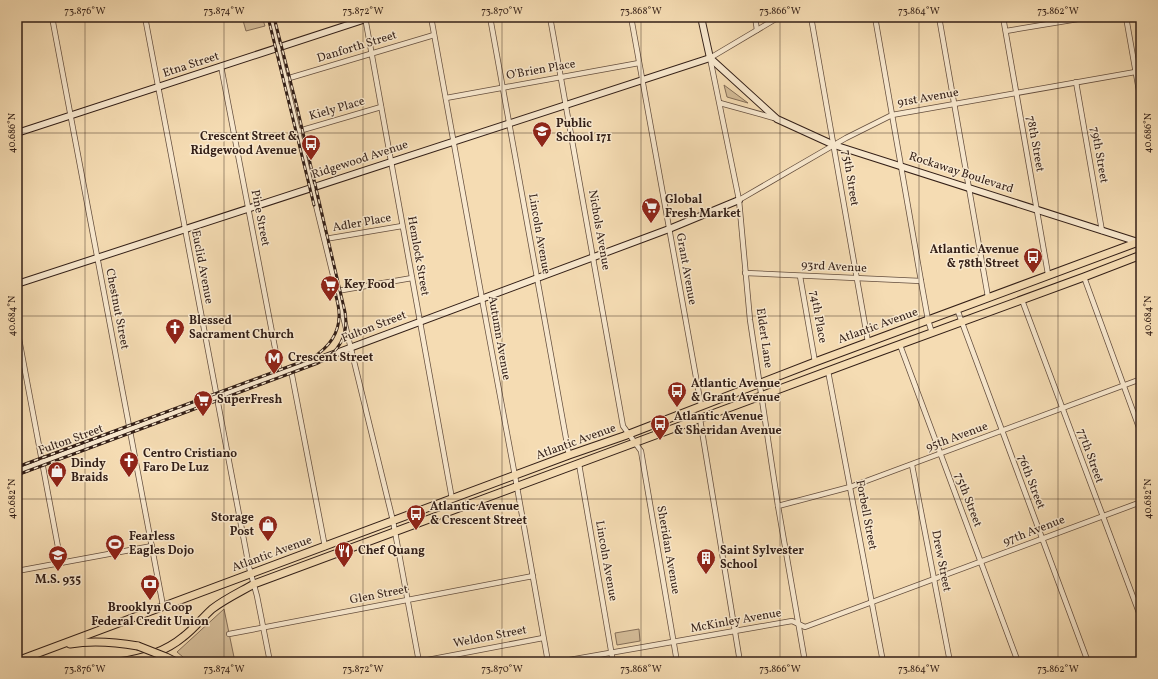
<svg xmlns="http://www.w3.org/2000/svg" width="1158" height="679" font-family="Vollkorn,serif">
<rect width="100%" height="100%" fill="#f5dcb3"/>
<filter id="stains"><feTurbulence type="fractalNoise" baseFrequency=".005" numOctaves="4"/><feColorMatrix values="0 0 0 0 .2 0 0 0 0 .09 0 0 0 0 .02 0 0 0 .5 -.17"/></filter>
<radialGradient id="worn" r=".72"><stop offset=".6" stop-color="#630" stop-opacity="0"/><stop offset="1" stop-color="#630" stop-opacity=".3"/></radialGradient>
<!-- green -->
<g fill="#d4bc98" stroke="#846e58">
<path d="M242,17H262L265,26L246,31Z"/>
<path d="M724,85L748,103L727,97Z"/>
<path d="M224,609L235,662H189L177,652Z"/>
<path d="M639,629L640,641L617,645L615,633Z"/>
</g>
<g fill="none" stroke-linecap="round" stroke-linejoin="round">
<defs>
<g id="street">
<path d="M52,17L163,606"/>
<path d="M145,17L249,567L257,596L270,662"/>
<path d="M270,17L393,521L419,662"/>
<path d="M365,17L452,499"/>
<path d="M431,17L482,299L517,487L548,662"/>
<path d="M490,17L569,455"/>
<path d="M550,17L623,426L641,451L677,662"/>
<path d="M631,17L701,405"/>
<path d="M755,17L757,30"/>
<path d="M779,17L710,58L739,200L750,320L778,506L805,662"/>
<path d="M811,17L868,342"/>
<path d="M875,17L921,281L928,320L932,333"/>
<path d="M939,17L988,297"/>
<path d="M1003,17L1048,274"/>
<path d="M1126,17L1141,102"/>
<path d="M1006,31L1090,17"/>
<path d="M221,66L280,374"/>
<path d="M286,79L434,35"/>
<path d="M1076,82L1102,231"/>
<path d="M446,98L639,63"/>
<path d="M720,103L774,118"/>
<path d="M299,131L381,107"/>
<path d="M739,200L846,138L892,115L1141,71"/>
<path d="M325,239L402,226"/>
<path d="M1138,242L1141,249"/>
<path d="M745,273L921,281"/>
<path d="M800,276L815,362"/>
<path d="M1084,277L1141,433"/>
<path d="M337,291L412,278"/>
<path d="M1022,300L1141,618"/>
<path d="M957,309L1088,662"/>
<path d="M17,328L61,563"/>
<path d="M900,345L1018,662"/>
<path d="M291,370L325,547"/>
<path d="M828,371L883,662"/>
<path d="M700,419L740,662"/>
<path d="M579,464L613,662"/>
<path d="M912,465L950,662"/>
<path d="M778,506L850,487L1141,379"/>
<path d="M17,571L152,546"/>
<path d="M229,634L533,576"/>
<path d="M417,662L543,638"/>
<path d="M558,662L792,621L805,627L1141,502"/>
</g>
<g id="secondary">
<path d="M701,17L710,58"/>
<path d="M710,58L777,119L834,145L1138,242"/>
<path d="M17,133L372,17"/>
<path d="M17,284L710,58"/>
<path d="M17,472L669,229L739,200"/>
</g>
<g id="primary">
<path d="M70,644C93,640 115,642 138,646"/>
<path d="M17,661L569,455L624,436L815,362L1141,241"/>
<path d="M118,662C141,659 165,652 183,637C194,629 202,618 212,609C225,599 240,592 254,584L871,355L1084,277L1141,255"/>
</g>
</defs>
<!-- street casing -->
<use href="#street" stroke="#644e3e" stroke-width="6"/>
<!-- secondary casing -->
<use href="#secondary" stroke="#331f17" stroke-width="8"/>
<!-- primary casing -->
<use href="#primary" stroke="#331f17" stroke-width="9"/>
<!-- street -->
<use href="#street" stroke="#f8e8ce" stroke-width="4.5"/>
<!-- secondary -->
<use href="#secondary" stroke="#f8e8ce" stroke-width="6"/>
<!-- primary -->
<use href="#primary" stroke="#f5dcb3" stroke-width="7"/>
<defs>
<g id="rail">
<path d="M268,17L314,205"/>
<path d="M17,467L312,358C328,348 340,333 339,313C339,306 336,298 335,291"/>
<path d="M17,475L318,363C339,353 349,335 345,312L297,107L274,17"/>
</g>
</defs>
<!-- rail casing -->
<use href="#rail" stroke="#331f17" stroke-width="3"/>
<!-- rail -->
<use href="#rail" stroke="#f8e8ce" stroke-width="1.5" stroke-dasharray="4.5" stroke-linecap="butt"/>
<defs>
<path id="primary-bridge" d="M138,646L166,657L176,662"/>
</defs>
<!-- primary-bridge casing -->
<use href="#primary-bridge" stroke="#331f17" stroke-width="9" stroke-linecap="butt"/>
<!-- primary-bridge -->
<use href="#primary-bridge" stroke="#f5dcb3" stroke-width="7"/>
</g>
<!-- ticks -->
<path fill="none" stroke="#331f17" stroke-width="1" stroke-opacity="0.45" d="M85,17V662M224,17V662M363,17V662M502,17V662M641,17V662M780,17V662M919,17V662M1058,17V662M17,133H1141M17,316H1141M17,499H1141"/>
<!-- icons -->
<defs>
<symbol id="school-pin" viewBox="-11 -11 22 30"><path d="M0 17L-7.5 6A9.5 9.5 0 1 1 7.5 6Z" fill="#8f2418" stroke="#f8e8ce"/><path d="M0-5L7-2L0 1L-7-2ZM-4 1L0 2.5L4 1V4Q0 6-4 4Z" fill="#fff"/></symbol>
<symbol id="bus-pin" viewBox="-11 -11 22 30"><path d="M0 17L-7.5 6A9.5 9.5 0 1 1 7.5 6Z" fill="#8f2418" stroke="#f8e8ce"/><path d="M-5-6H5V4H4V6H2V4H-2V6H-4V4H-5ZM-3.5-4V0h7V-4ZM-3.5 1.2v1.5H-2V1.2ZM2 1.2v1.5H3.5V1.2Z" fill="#fff"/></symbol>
<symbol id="supermarket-pin" viewBox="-11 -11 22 30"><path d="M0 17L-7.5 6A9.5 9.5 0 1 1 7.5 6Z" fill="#8f2418" stroke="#f8e8ce"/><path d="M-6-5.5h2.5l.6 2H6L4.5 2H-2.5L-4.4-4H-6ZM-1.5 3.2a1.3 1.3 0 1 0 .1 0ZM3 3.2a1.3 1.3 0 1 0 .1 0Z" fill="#fff"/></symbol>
<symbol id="church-pin" viewBox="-11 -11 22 30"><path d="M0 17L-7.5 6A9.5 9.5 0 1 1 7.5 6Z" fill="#8f2418" stroke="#f8e8ce"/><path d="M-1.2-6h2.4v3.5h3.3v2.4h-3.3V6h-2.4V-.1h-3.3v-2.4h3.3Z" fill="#fff"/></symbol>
<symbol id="metro-pin" viewBox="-11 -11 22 30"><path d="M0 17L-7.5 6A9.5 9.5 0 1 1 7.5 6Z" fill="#8f2418" stroke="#f8e8ce"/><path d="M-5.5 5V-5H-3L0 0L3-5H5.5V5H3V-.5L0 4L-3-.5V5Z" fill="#fff"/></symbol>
<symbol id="shop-pin" viewBox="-11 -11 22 30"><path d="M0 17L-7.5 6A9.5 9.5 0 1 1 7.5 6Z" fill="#8f2418" stroke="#f8e8ce"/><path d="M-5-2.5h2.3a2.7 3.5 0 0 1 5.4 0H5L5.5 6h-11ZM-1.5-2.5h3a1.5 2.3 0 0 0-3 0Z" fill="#fff"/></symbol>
<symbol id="stadium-pin" viewBox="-11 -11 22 30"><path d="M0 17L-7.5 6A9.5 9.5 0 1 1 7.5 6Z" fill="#8f2418" stroke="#f8e8ce"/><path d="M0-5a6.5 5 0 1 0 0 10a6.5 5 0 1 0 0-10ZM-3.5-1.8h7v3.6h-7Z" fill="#fff"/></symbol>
<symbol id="restaurant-pin" viewBox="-11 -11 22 30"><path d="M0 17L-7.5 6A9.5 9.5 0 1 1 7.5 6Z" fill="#8f2418" stroke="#f8e8ce"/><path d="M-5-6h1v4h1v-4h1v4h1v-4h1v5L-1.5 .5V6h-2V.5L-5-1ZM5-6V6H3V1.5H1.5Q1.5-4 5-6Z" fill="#fff"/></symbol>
<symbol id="building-pin" viewBox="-11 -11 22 30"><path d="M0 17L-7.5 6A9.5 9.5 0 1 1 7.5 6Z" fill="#8f2418" stroke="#f8e8ce"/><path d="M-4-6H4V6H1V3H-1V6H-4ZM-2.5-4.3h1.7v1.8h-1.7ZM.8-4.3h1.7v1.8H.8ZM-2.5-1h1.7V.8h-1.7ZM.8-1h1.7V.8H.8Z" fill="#fff"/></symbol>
<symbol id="bank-pin" viewBox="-11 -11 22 30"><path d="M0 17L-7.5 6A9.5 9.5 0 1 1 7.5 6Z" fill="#8f2418" stroke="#f8e8ce"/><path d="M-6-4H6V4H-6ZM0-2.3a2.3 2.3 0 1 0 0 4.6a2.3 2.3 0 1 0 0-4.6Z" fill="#fff"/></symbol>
</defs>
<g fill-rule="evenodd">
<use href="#school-pin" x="531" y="120" width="22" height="30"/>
<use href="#bus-pin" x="300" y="133" width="22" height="30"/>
<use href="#supermarket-pin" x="640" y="196" width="22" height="30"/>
<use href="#bus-pin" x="1022" y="246" width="22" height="30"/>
<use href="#supermarket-pin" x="319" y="274" width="22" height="30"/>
<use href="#church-pin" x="164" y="317" width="22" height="30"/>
<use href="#metro-pin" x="263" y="347" width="22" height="30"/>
<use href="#bus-pin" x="666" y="380" width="22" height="30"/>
<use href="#supermarket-pin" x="192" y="389" width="22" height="30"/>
<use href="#bus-pin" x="649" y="413" width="22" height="30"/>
<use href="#church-pin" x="118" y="450" width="22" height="30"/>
<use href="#shop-pin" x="46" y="460" width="22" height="30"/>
<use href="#bus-pin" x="405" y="503" width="22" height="30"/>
<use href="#shop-pin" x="257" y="514" width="22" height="30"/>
<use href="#stadium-pin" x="104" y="533" width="22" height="30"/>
<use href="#restaurant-pin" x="333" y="540" width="22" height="30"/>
<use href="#school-pin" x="47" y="544" width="22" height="30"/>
<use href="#building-pin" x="695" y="547" width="22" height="30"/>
<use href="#bank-pin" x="139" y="573" width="22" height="30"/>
</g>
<g text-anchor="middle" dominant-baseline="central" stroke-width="3" stroke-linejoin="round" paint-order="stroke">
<!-- street labels -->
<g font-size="12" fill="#331f17" stroke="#f8e8ce">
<text transform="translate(357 47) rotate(-17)">Danforth Street</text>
<text transform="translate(191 65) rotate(-18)">Etna Street</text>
<text transform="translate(541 70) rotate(-10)">O'Brien Place</text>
<text transform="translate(928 98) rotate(-10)">91st Avenue</text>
<text transform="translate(337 109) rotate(-16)">Kiely Place</text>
<text transform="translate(1035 144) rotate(80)">78th Street</text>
<text transform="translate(1099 155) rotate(80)">79th Street</text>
<text transform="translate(360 160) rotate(-18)">Ridgewood Avenue</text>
<text transform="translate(961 173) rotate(18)">Rockaway Boulevard</text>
<text transform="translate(850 178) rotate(81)">75th Street</text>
<text transform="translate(260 218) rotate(79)">Pine Street</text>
<text transform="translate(362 223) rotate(-10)">Adler Place</text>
<text transform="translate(599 230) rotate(80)">Nichols Avenue</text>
<text transform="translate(539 234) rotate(80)">Lincoln Avenue</text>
<text transform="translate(418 256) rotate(80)">Hemlock Street</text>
<text transform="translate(202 267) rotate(79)">Euclid Avenue</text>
<text transform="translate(834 267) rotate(3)">93rd Avenue</text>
<text transform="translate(686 269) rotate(80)">Grant Avenue</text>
<text transform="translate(117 309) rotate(79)">Chestnut Street</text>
<text transform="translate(818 317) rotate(80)">74th Place</text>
<text transform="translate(878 326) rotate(-20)">Atlantic Avenue</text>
<text transform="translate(374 327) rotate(-21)">Fulton Street</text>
<text transform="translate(499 338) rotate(80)">Autumn Avenue</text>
<text transform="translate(764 338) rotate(82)">Eldert Lane</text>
<text transform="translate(957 437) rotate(-20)">95th Avenue</text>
<text transform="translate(71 440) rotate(-20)">Fulton Street</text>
<text transform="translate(576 442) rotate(-20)">Atlantic Avenue</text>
<text transform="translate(1090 456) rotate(70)">77th Street</text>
<text transform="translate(1031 482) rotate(69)">76th Street</text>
<text transform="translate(968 500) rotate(69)">75th Street</text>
<text transform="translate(866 515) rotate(79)">Forbell Street</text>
<text transform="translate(1034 531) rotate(-21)">97th Avenue</text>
<text transform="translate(668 550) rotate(80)">Sheridan Avenue</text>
<text transform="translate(272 554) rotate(-20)">Atlantic Avenue</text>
<text transform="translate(606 561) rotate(80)">Lincoln Avenue</text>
<text transform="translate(941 561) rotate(79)">Drew Street</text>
<text transform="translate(379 595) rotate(-11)">Glen Street</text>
<text transform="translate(736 621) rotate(-10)">McKinley Avenue</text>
<text transform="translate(490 637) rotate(-11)">Weldon Street</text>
</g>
<!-- poi labels -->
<g font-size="12" font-weight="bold" fill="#331f17" stroke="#f8e8ce" text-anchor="start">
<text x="556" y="124">Public<tspan x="556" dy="14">School 171</tspan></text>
<text x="297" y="137" text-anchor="end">Crescent Street &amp;<tspan x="297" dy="14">Ridgewood Avenue</tspan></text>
<text x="665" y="200">Global<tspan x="665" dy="14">Fresh Market</tspan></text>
<text x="1019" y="250" text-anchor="end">Atlantic Avenue<tspan x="1019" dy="14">&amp; 78th Street</tspan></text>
<text x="344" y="285">Key Food</text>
<text x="189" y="321">Blessed<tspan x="189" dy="14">Sacrament Church</tspan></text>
<text x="288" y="358">Crescent Street</text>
<text x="691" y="384">Atlantic Avenue<tspan x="691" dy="14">&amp; Grant Avenue</tspan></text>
<text x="217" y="400">SuperFresh</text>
<text x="674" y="417">Atlantic Avenue<tspan x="674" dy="14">&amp; Sheridan Avenue</tspan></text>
<text x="143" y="454">Centro Cristiano<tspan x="143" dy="14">Faro De Luz</tspan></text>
<text x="71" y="464">Dindy<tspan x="71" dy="14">Braids</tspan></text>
<text x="430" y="507">Atlantic Avenue<tspan x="430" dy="14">&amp; Crescent Street</tspan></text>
<text x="254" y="518" text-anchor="end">Storage<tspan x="254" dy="14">Post</tspan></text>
<text x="129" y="537">Fearless<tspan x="129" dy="14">Eagles Dojo</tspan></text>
<text x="358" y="551">Chef Quang</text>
<text x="720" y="551">Saint Sylvester<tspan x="720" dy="14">School</tspan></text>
<text x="58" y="580" text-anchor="middle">M.S. 935</text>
<text x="150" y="608" text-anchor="middle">Brooklyn Coop<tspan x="150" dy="14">Federal Credit Union</tspan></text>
</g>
</g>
<!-- margin -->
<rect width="1158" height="679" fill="none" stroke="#f5dcb3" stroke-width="44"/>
<rect x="22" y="22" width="1114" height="635" fill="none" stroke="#331f17" stroke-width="1.5"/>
<g font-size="10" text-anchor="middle" fill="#331f17">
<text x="85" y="14">73.876°W</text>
<text x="224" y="14">73.874°W</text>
<text x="363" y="14">73.872°W</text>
<text x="502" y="14">73.870°W</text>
<text x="641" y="14">73.868°W</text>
<text x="780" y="14">73.866°W</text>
<text x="919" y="14">73.864°W</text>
<text x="1058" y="14">73.862°W</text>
<text transform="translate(11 133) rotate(-90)" y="4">40.686°N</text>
<text transform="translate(1147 133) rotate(-90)" y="4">40.686°N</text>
<text transform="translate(11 316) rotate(-90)" y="4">40.684°N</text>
<text transform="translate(1147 316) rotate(-90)" y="4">40.684°N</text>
<text transform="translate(11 499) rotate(-90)" y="4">40.682°N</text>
<text transform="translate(1147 499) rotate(-90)" y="4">40.682°N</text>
<text x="85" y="672">73.876°W</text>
<text x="224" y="672">73.874°W</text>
<text x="363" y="672">73.872°W</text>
<text x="502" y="672">73.870°W</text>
<text x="641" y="672">73.868°W</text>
<text x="780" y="672">73.866°W</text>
<text x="919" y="672">73.864°W</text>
<text x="1058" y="672">73.862°W</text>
</g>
<rect width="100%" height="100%" filter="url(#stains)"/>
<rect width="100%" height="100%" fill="url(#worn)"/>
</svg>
